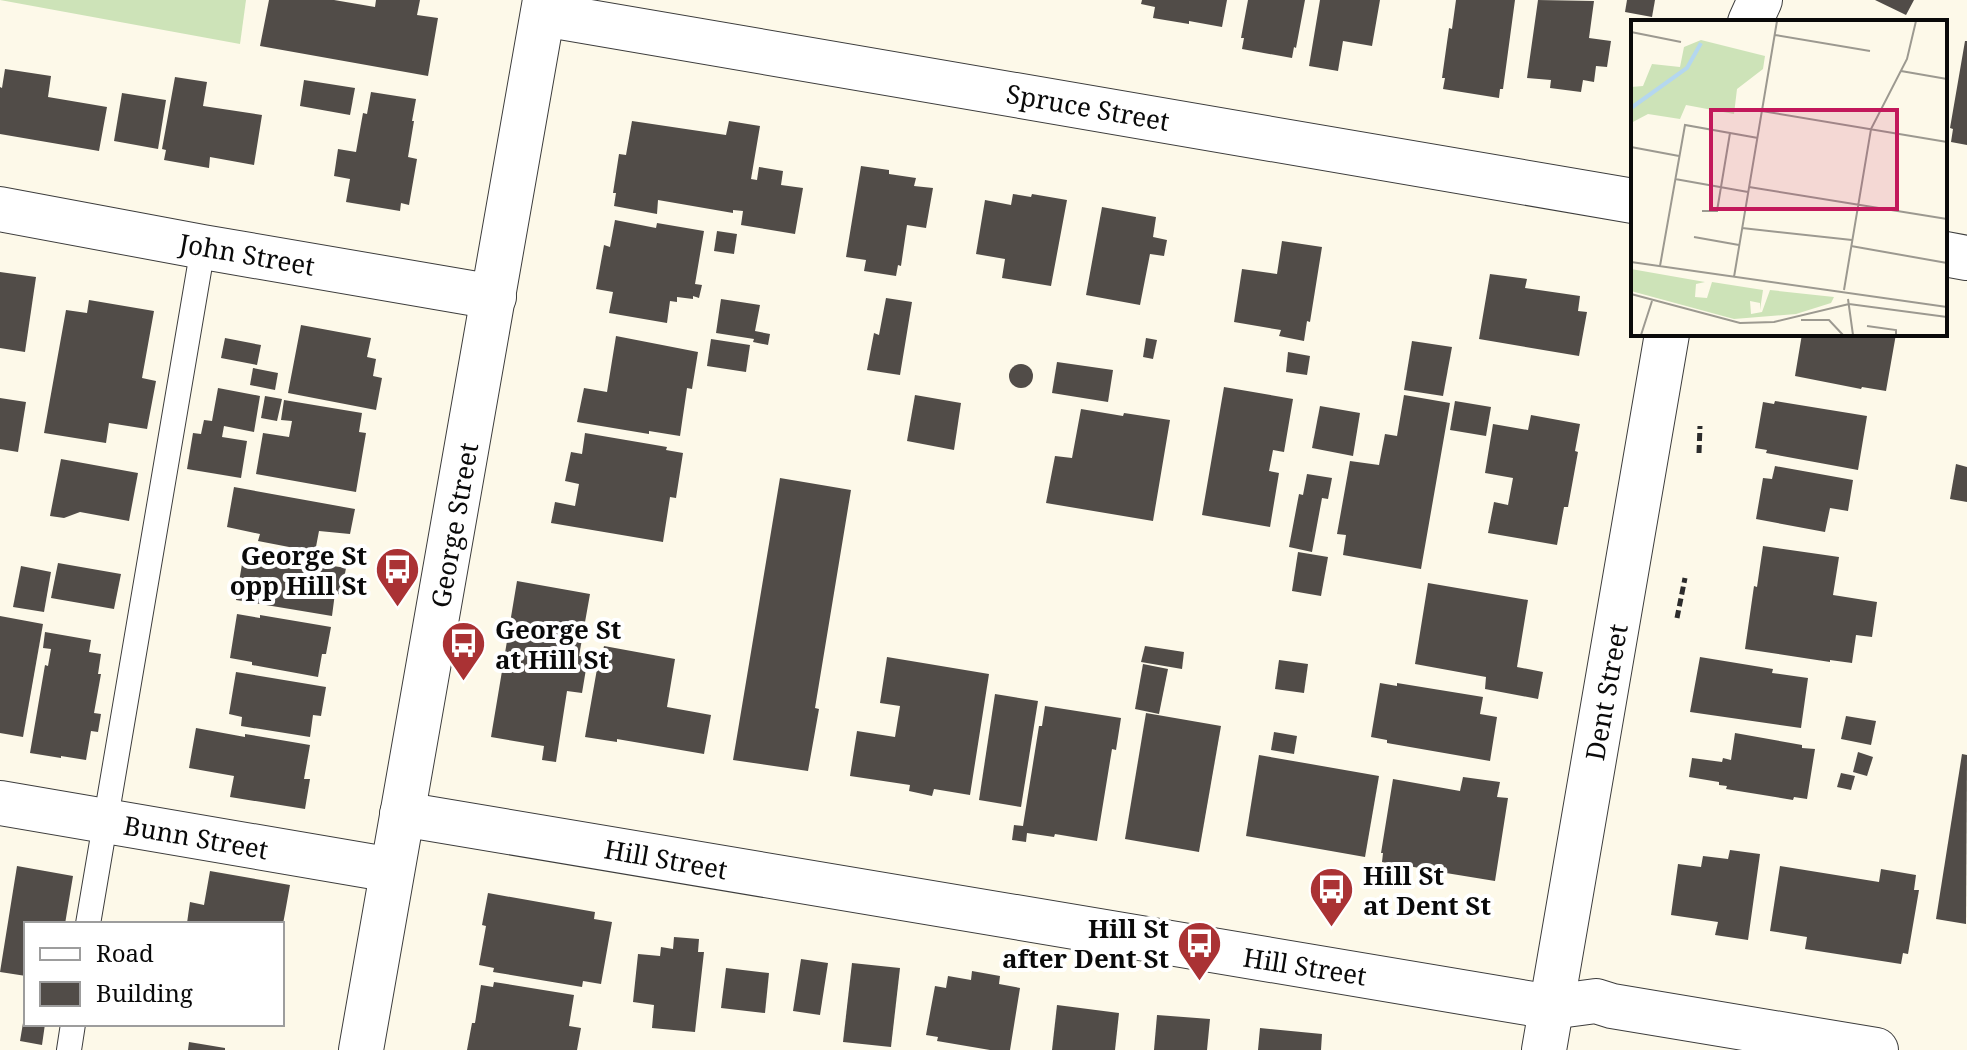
<svg xmlns="http://www.w3.org/2000/svg" width="1967" height="1050" font-family="'Noto Serif',serif">
<rect width="100%" height="100%" fill="#fdf9e9"/>
<!-- green -->
<path fill="#cde3b8" d="M0,0H246L240,44Z"/>
<!-- building -->
<g fill="#514c48">
<path d="M269,0H334L375,7L376,0H420L417,15L438,18L428,76L260,46Z"/>
<path d="M1142,0H1227L1222,27L1189,21V24L1153,18L1155,7L1141,4Z"/>
<path d="M1248,0H1305L1296,48L1294,47L1292,58L1242,49L1244,38H1241Z"/>
<path d="M1320,0H1380L1372,46L1343,41L1338,71L1309,66Z"/>
<path d="M1456,0H1515L1503,89H1500L1499,98L1443,89L1445,78H1442L1449,28L1452,29Z"/>
<path d="M1538,0L1594,1L1589,38L1611,41L1607,67L1596,66L1594,82L1583,80L1581,92L1550,88L1551,80L1527,78Z"/>
<path d="M1627,0H1655L1652,17L1625,12Z"/>
<path d="M1875,0H1914L1906,15Z"/>
<path d="M1965,41H1967V145L1951,142L1953,129L1950,128Z"/>
<path d="M5,69L51,76L48,97L107,107L99,151L0,134V87L2,88Z"/>
<path d="M175,77L207,82L203,106L262,115L254,165L210,157L209,168L164,160L166,150L162,149Z"/>
<path d="M304,80L355,88L350,115L300,106Z"/>
<path d="M371,92L416,99L412,121H414L408,157L417,159L409,205L401,203L400,211L346,202L350,179L334,176L338,149L356,152L363,113L367,114Z"/>
<path d="M122,93L166,100L158,149L114,141Z"/>
<path d="M632,121L726,135L729,121L760,126L751,179L757,180L759,167L783,171L781,185L803,188L795,234L741,225L743,211L733,210V213L658,200L657,214L614,206L616,193H613L619,154L626,155Z"/>
<path d="M861,166L889,170V174L916,178L914,186L933,188L926,228L907,225L901,266L898,265L896,276L864,271L866,260L846,257Z"/>
<path d="M1013,194L1031,197L1032,194L1067,200L1051,286L1002,278L1005,259L976,254L985,200L1011,205Z"/>
<path d="M1102,207L1156,217L1153,237L1167,240L1164,256L1150,254L1140,305L1086,295Z"/>
<path d="M615,220L656,228L657,223L704,231L695,284L702,285L699,298L693,296V299L677,297V302L670,301L667,323L609,313L613,292L596,289L604,245L610,247Z"/>
<path d="M717,231L737,234L734,254L714,251Z"/>
<path d="M1282,241L1322,247L1310,322L1307,321L1304,341L1279,336L1281,330L1234,322L1242,269L1277,274Z"/>
<path d="M0,272L36,277L25,352L0,348Z"/>
<path d="M1490,274L1527,279L1525,288L1580,296L1578,311L1587,312L1579,356L1479,339Z"/>
<path d="M886,298L912,302L900,375L867,370L874,333L879,335Z"/>
<path d="M721,299L760,305L755,331L770,334L768,345L753,342L754,339L716,333Z"/>
<path d="M89,300L154,311L142,378L156,381L147,429L109,423L106,443L44,433L66,310L87,313Z"/>
<path d="M301,325L371,338L367,357L376,359L373,376L382,378L376,410L288,393Z"/>
<path d="M1802,334H1896L1886,391L1862,387L1861,389L1795,376Z"/>
<path d="M616,336L698,352L692,389L687,388L680,436L649,431V434L577,422L584,388L607,392Z"/>
<path d="M225,338L261,345L257,365L221,358Z"/>
<path d="M1146,338L1157,340L1153,359L1143,357Z"/>
<path d="M711,339L750,345L746,372L707,366Z"/>
<path d="M1412,341L1452,347L1443,396L1404,390Z"/>
<path d="M1288,352L1310,356L1307,375L1286,372Z"/>
<path d="M1057,362L1113,370L1108,402L1052,393Z"/>
<circle cx="1021" cy="376" r="12"/>
<path d="M253,368L278,373L275,390L250,385Z"/>
<path d="M1224,387L1293,399L1284,452L1273,450L1269,471L1279,473L1270,527L1202,515Z"/>
<path d="M218,388L260,396L254,432L224,426L222,437L247,441L241,478L187,469L193,433L201,434L204,420L212,421Z"/>
<path d="M915,395L961,403L954,450L907,441Z"/>
<path d="M1404,395L1450,403L1421,569L1343,555L1346,535L1337,534L1350,461L1379,465L1385,434L1397,436Z"/>
<path d="M265,396L282,399L277,421L261,418Z"/>
<path d="M0,398L26,402L18,452L0,449Z"/>
<path d="M284,400L362,413L359,432L366,433L356,492L256,474L263,433L289,437L292,421L281,420Z"/>
<path d="M1455,401L1491,407L1486,436L1450,430Z"/>
<path d="M1775,401L1867,416L1858,470L1766,453L1767,450L1755,448L1763,402L1774,404Z"/>
<path d="M1320,406L1360,413L1353,456L1312,448Z"/>
<path d="M1081,409L1123,416L1124,413L1170,420L1153,521L1046,503L1055,456L1072,458Z"/>
<path d="M1531,415L1580,424L1575,451L1578,452L1568,507H1564L1557,545L1488,533L1494,502L1508,505L1513,478L1485,473L1493,424L1528,430Z"/>
<path d="M585,433L667,447L666,450L683,453L676,498L670,497L663,542L551,523L555,502L575,506L579,484L565,481L571,452L582,454Z"/>
<path d="M61,459L138,473L129,521L80,512L64,518L50,516Z"/>
<path d="M1956,464L1967,467V502L1950,499Z"/>
<path d="M1775,466L1853,480L1848,511L1830,508L1825,532L1756,519L1763,478L1772,479Z"/>
<path d="M1307,474L1332,478L1328,499L1322,498L1312,552L1289,547L1299,494L1303,495Z"/>
<path d="M780,478L851,490L815,708L819,709L808,771L733,760Z"/>
<path d="M234,487L355,509L350,534L319,531L315,552L258,541L260,534L227,527Z"/>
<path d="M1763,546L1839,557L1833,595L1877,602L1872,637L1856,635L1852,663L1830,660V662L1745,649L1754,586L1757,587Z"/>
<path d="M244,552L346,568L341,595L335,593L332,616L236,600Z"/>
<path d="M1298,552L1328,557L1321,596L1292,591Z"/>
<path d="M58,563L121,574L114,609L51,598Z"/>
<path d="M21,566L51,572L44,612L13,607Z"/>
<path d="M517,581L590,594L579,656L588,657L582,693L567,691L556,762L542,760L544,746L491,737Z"/>
<path d="M1428,583L1528,600L1517,667L1543,672L1538,699L1485,689L1486,677L1415,664Z"/>
<path d="M237,614L260,618V615L331,627L326,654H322L318,677L252,665V662L230,658Z"/>
<path d="M0,616L43,624L23,737L0,733Z"/>
<path d="M45,632L91,640L89,652L101,654L98,674H101L94,713L101,714L98,732L91,731L86,760L61,756V758L30,753L45,665L48,666L51,649L43,648Z"/>
<path d="M604,646L675,659L667,707L711,715L704,754L617,739V742L585,737L597,669H599Z"/>
<path d="M1145,646L1184,652L1182,669L1141,662Z"/>
<path d="M887,657L989,674L970,795L934,789L932,796L909,791L910,785L850,776L857,731L895,737L900,706L880,703Z"/>
<path d="M1700,657L1773,669L1772,673L1808,678L1801,728L1690,712Z"/>
<path d="M1279,660L1308,664L1304,693L1275,689Z"/>
<path d="M1143,664L1168,669L1159,714L1135,709Z"/>
<path d="M236,672L326,687L321,716L313,715L310,737L241,726L242,717L229,714Z"/>
<path d="M1380,683L1397,686V683L1483,697L1480,714L1497,717L1490,761L1387,743V740L1371,737Z"/>
<path d="M995,694L1038,701L1021,807L979,800Z"/>
<path d="M1045,706L1121,718L1116,750L1112,749L1097,841L1055,834L1054,837L1027,833L1026,842L1012,840L1014,825L1023,826L1039,726H1042Z"/>
<path d="M1146,713L1221,726L1199,852L1125,839Z"/>
<path d="M1846,716L1876,721L1871,745L1841,739Z"/>
<path d="M196,728L245,737V734L310,745L304,779H310L305,809L230,797L234,776L189,768Z"/>
<path d="M1274,732L1297,736L1294,754L1271,750Z"/>
<path d="M1735,733L1802,745V748L1815,749L1807,799L1794,797L1793,800L1726,789L1727,786L1719,785V782L1689,777L1692,758L1722,762L1723,758L1731,760Z"/>
<path d="M1858,752L1873,757L1867,776L1853,772Z"/>
<path d="M1962,754L1967,755L1966,924L1936,919Z"/>
<path d="M1259,755L1379,776L1365,857L1246,836Z"/>
<path d="M1841,773L1855,776L1851,790L1837,787Z"/>
<path d="M1463,777L1500,782L1497,797L1508,798L1495,881L1446,873L1445,875L1420,871V868L1382,862L1383,853H1381L1393,779L1460,791Z"/>
<path d="M1730,850L1760,854L1748,940L1715,935L1718,922L1671,915L1678,864L1701,867L1703,856L1728,859Z"/>
<path d="M17,866L73,876L65,924H26V976L0,972Z"/>
<path d="M1780,866L1879,882L1881,869L1916,875L1914,890H1919L1908,954L1903,953L1901,964L1805,949L1807,937L1770,931Z"/>
<path d="M210,871L290,885L283,924L187,923L190,902L204,905Z"/>
<path d="M488,893L595,912L594,919L612,922L601,984L583,981L582,987L493,972L494,968L479,965L486,926L482,925Z"/>
<path d="M674,937L699,939L698,952H704L695,1032L652,1028L654,1005L633,1002L638,954L660,956L661,947L673,949Z"/>
<path d="M801,959L828,963L820,1015L793,1011Z"/>
<path d="M852,963L900,968L891,1047L843,1042Z"/>
<path d="M726,968L769,973L765,1013L721,1008Z"/>
<path d="M972,971L1000,976L999,984L1020,988L1010,1050H990L937,1041L938,1037L926,1035L935,986L946,988L948,976L971,980Z"/>
<path d="M494,982L574,995L569,1026L581,1028L577,1050H467L472,1023H475L481,985L493,987Z"/>
<path d="M1057,1005L1119,1013L1115,1050H1052Z"/>
<path d="M1157,1015L1210,1019L1207,1050H1154Z"/>
<path d="M24,1017H26V1024H45L42,1045L20,1041Z"/>
<path d="M1260,1028L1322,1034L1321,1050H1258Z"/>
<path d="M189,1042L225,1048V1050H188Z"/>
</g>
<g fill="none" stroke-linecap="round" stroke-linejoin="round">
<defs>
<g id="lane">
<path d="M88,924L203,247"/>
<path d="M69,1050L73,1024"/>
</g>
<g id="street">
<path d="M543,14L1633,201"/>
<path d="M1750,22L1760,0"/>
<path d="M0,209L203,247L494,297"/>
<path d="M1945,254L1967,258"/>
<path d="M0,803L392,870"/>
<path d="M402,814L1551,1007L1596,1001L1612,1006L1876,1050"/>
<path d="M361,1050L545,0"/>
<path d="M1544,1050L1667,334"/>
</g>
</defs>
<!-- lane casing -->
<use href="#lane" stroke="#3d3d3d" stroke-width="26"/>
<!-- street casing -->
<use href="#street" stroke="#3d3d3d" stroke-width="46"/>
<!-- path -->
<g stroke="#2c2c2c" stroke-width="5" stroke-dasharray="8 4" stroke-linecap="butt">
<path d="M1699,453L1700,426"/>
<path d="M1677,618L1685,578"/>
</g>
<!-- lane -->
<use href="#lane" stroke="#fff" stroke-width="24"/>
<!-- street -->
<use href="#street" stroke="#fff" stroke-width="44"/>
</g>
<!-- icons -->
<defs>
<symbol id="bus-pin" viewBox="-11 -11 22 30"><path d="M0 17L-7.5 6A9.5 9.5 0 1 1 7.5 6Z" fill="#aa3234" stroke="#fff"/><path d="M-5-6H5V4H4V6H2V4H-2V6H-4V4H-5ZM-3.5-4V0h7V-4ZM-3.5 1.2v1.5H-2V1.2ZM2 1.2v1.5H3.5V1.2Z" fill="#fff"/></symbol>
</defs>
<g fill-rule="evenodd">
<use href="#bus-pin" x="372" y="544" width="51" height="69"/>
<use href="#bus-pin" x="438" y="618" width="51" height="69"/>
<use href="#bus-pin" x="1306" y="864" width="51" height="69"/>
<use href="#bus-pin" x="1174" y="918" width="51" height="69"/>
</g>
<g text-anchor="middle" dominant-baseline="central" stroke-width="8" stroke-linejoin="round" paint-order="stroke">
<!-- street labels -->
<g font-size="26" fill="#0a0a0a" stroke="#fff">
<text transform="translate(1088 107) rotate(10)">Spruce Street</text>
<text transform="translate(247 254) rotate(10)">John Street</text>
<text transform="translate(454 525) rotate(-80)">George Street</text>
<text transform="translate(1606 692) rotate(-80)">Dent Street</text>
<text transform="translate(196 837) rotate(10)">Bunn Street</text>
<text transform="translate(666 859) rotate(10)">Hill Street</text>
<text transform="translate(1305 966) rotate(9)">Hill Street</text>
</g>
<!-- poi labels -->
<g font-size="26" font-weight="bold" fill="#0a0a0a" stroke="#fff" text-anchor="end">
<text x="367" y="555">George St<tspan x="367" dy="30">opp Hill St</tspan></text>
<text x="495" y="629" text-anchor="start">George St<tspan x="495" dy="30">at Hill St</tspan></text>
<text x="1363" y="875" text-anchor="start">Hill St<tspan x="1363" dy="30">at Dent St</tspan></text>
<text x="1169" y="928">Hill St<tspan x="1169" dy="30">after Dent St</tspan></text>
</g>
</g>
<!-- overview -->
<g transform="translate(1631 20)">
<rect width="316" height="316" fill="#fdf9e9"/>
<path d="M70,20L134,36L132,49L106,69L103,94L55,85L49,99L17,94L0,103V67L12,66L21,44L49,47L53,27ZM0,249L74,262L65,264L64,277L76,278L81,262L132,270L129,290V283L119,281L120,294L131,292L139,270L203,277L200,283L165,294L103,299L0,271Z" fill="#cde3b8"/>
<path fill="none" stroke="#b4d7ef" stroke-width="4" d="M0,88L56,48L70,23"/>
<path fill="none" stroke="#9c9990" stroke-width="2" d="M0,12L50,22M144,15L239,31M270,51L316,59M131,91L316,122M0,127L48,136M44,159L117,172M118,167L316,199M71,191H86L99,113M111,208L221,220M63,217L108,225M220,226L316,243M0,242L316,287M29,246L54,105L127,118M103,257L146,1M213,270L240,109L276,39L285,1M0,274L109,303L143,302L218,284L316,297M217,279L222,315M170,300H198L212,315M236,306L265,310V315M10,315L21,281"/>
<path fill="#c2185b" fill-opacity="0.15" stroke="#c2185b" stroke-width="4" d="M80,90H266V189H80Z"/>
<rect width="316" height="316" fill="none" stroke="#0a0a0a" stroke-width="4"/>
</g>
<!-- legend -->
<rect x="24" y="922" width="260" height="104" fill="#ffffff" stroke="#9d9d9d" stroke-width="2"/>
<rect x="40" y="948" width="40" height="12" fill="#ffffff" stroke="#9d9d9d" stroke-width="2"/>
<text x="96" y="962" font-size="24" fill="#0a0a0a">Road</text>
<rect x="40" y="982" width="40" height="24" fill="#514c48" stroke="#9d9d9d" stroke-width="2"/>
<text x="96" y="1002" font-size="24" fill="#0a0a0a">Building</text>
</svg>
